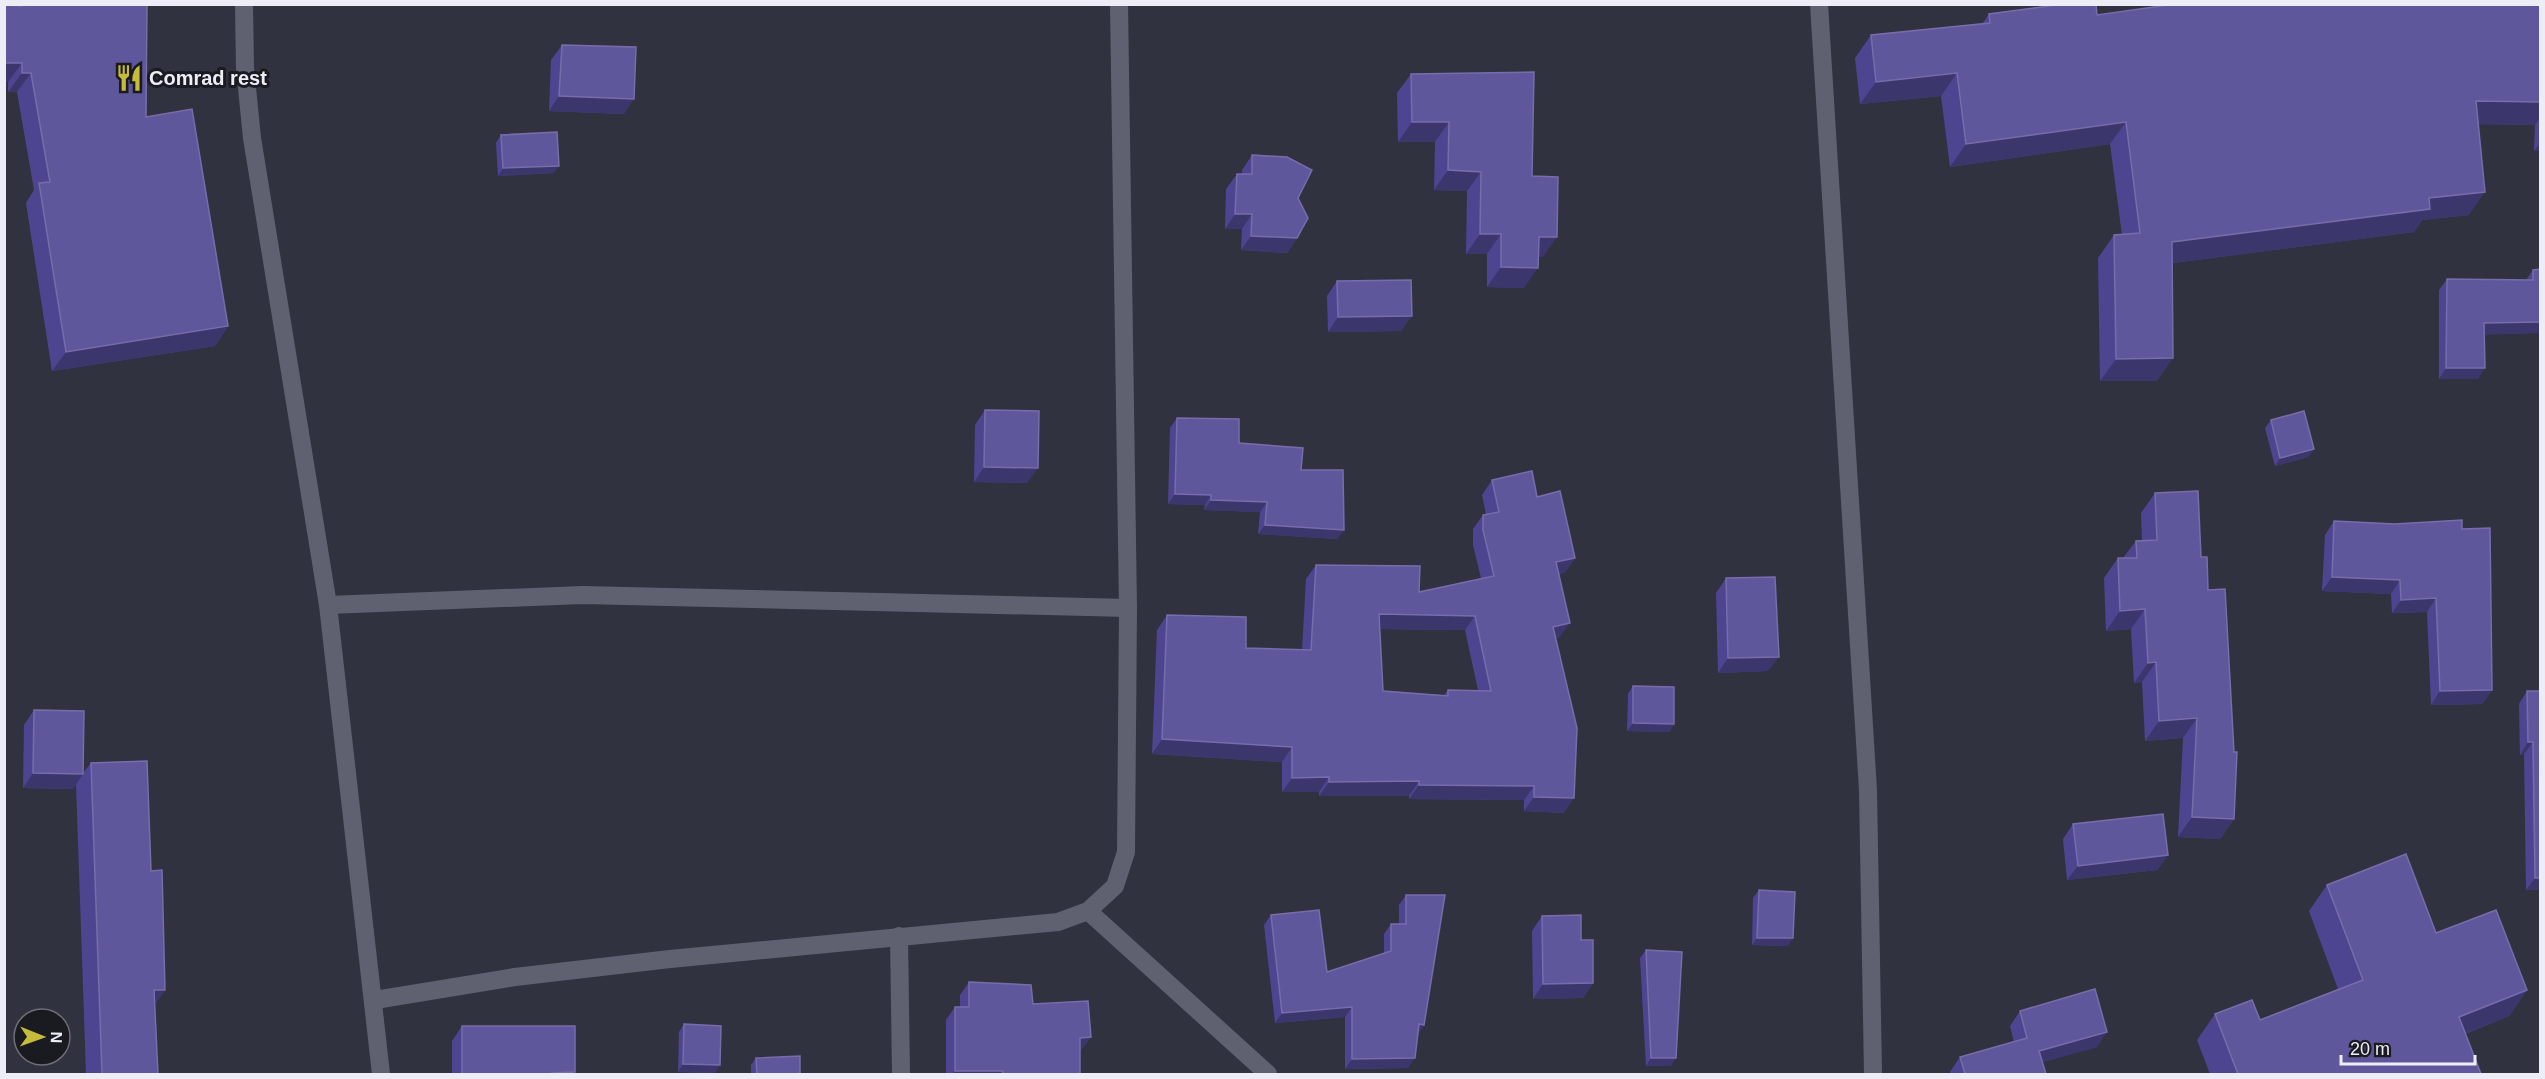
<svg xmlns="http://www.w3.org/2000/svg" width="2545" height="1079" font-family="Helvetica,sans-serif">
<rect width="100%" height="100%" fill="#313240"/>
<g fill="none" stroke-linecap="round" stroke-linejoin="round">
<!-- street -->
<g stroke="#606170" stroke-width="18">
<path d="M1819,4L1868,790L1873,1074"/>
<path d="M328,605L583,595L1128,608"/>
<path d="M1088,911L1268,1074"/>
<path d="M899,936L901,1074"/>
<path d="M375,1000L515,977L670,959L1058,922L1088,911L1115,886L1126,852L1128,608L1119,4"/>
</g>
<!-- secondary -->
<path stroke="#606170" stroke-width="18" d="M244,4L245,68L252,138L328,605L381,1074"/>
</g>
<!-- wall -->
<g fill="#4e4591" fill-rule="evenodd">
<path d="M9,4H147L146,117L228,326L215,346L52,371L26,203L34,190L17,92H8Z"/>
<path d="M2541,4V151H2534L2535,125L2478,124L2469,215L2422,220L2414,232L2173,263L2157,381H2100L2098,258L2114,235H2122L2110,144L1950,167L1941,96L1860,104L1855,58L1871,35L1982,24L1989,14L2097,15Z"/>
<path d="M562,45L624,114L549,111L551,60Z"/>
<path d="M1411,74L1532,176L1543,257H1538L1524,288L1487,287V254H1466L1467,191L1434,190L1435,142H1398L1397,93Z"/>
<path d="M501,135L554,173L498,176L496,143Z"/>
<path d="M1252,155L1298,198L1297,238L1287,253L1241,250L1242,229H1225L1226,189L1237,174H1242V170Z"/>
<path d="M2533,270L2541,333L2484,334L2478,379H2439V290L2447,279L2526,280Z"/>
<path d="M1337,281L1401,331L1328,332L1327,296Z"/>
<path d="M985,410L1027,483L974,482L975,425Z"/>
<path d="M1177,418L1301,470L1344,530L1337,539L1258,534L1260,512L1204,510L1205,505L1168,504L1170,428Z"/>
<path d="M2271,420L2314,449L2308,457L2275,466L2265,428Z"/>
<path d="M1492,480L1537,497L1575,558L1565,572L1559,574L1560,637L1556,638L1564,813L1524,811V800L1409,799V796H1319V792H1282V762L1152,754L1157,630L1167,615L1246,648L1302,650L1306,579L1316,565L1419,592L1481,578L1473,545V529L1483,515L1486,514L1482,495ZM1380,629L1465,630L1478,690H1448L1444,695L1383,691Z"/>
<path d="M2155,493L2201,557L2208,590L2234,819L2220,839L2178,837L2183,738L2145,741L2142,682L2134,683L2131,629L2106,631L2104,578L2118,558H2123L2136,541L2142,540L2141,513Z"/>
<path d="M2334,521L2462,529L2492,690L2482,704L2431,705L2427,612L2392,613L2391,594L2322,591L2325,535Z"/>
<path d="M1726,578L1768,671L1718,673L1716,593Z"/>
<path d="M1633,686L1674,724L1669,732L1627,731L1628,694Z"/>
<path d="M2527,691H2541V890H2526L2524,754L2520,755L2519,704Z"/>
<path d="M34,710L83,773L91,763L151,871L165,990L155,1004L158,1074H86L76,784L73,789L23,788L24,725Z"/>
<path d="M2073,824L2168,855L2157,870L2067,880L2063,839Z"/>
<path d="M2327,885L2436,933L2527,990L2509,1016L2465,1034L2481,1074H2210L2197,1040L2215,1014L2260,1020L2338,989L2309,911Z"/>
<path d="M1759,890L1788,946L1752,945L1753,898Z"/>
<path d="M1406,895L1424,1025L1418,1034L1408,1068L1345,1069V1017L1275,1023L1264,925L1271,915L1327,972L1384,954V934L1391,924H1399V905Z"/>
<path d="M1542,916L1581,940L1593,983L1583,998L1533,999L1532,931Z"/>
<path d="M1646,950L1671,1066H1646L1640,958Z"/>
<path d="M969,982L1033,1004L1091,1037L1081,1050H1080V1074H946V1020L955,1007H960V995Z"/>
<path d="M2020,1011L2097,1047L2042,1062L2046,1074H1951L1950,1072L1960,1057L2014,1042L2010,1026Z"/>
<path d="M684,1024L715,1073L678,1072L679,1032Z"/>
<path d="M462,1026L574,1074H452V1041Z"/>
<path d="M756,1058L800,1074H751V1065Z"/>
</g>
<!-- shaded-wall -->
<g fill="#3b366c">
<path d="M4,63H22L8,82H4Z"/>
<path d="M22,73H31L17,92H8Z"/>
<path d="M1957,73L1941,96L1860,104L1876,82Z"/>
<path d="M559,96L634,99L624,114L549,111Z"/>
<path d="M2476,101L2541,102V117L2535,125L2460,124Z"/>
<path d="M1412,122H1449L1435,142H1398Z"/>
<path d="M2126,122L2110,144L1950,167L1966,144Z"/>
<path d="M2541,142V151H2534Z"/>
<path d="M559,166L554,173L498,176L503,168Z"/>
<path d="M1448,170L1481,172L1467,191L1434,190Z"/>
<path d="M2485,192L2469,215L2422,220L2414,232L2157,265L2172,242L2429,198Z"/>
<path d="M1235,214H1252L1242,229H1225Z"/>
<path d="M1480,234H1501L1487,254H1466Z"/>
<path d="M1251,236L1297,238L1287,253L1241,250Z"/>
<path d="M1539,237H1557L1543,257H1525Z"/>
<path d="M1501,267L1538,268L1524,288L1487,287Z"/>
<path d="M1412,316L1401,331L1328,332L1338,317Z"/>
<path d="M2541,322V333L2476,335L2484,323Z"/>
<path d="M228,326L215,346L52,371L66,352Z"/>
<path d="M2173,358L2157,381H2100L2116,359Z"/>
<path d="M2446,368H2485L2478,379H2439Z"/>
<path d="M2314,449L2308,457L2275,466L2280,458Z"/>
<path d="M984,467L1038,468L1027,483L974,482Z"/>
<path d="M1175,494L1211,495L1205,505L1168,504Z"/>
<path d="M1211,500L1267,502L1260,512L1204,510Z"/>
<path d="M1265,525L1344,530L1337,539L1258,534Z"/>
<path d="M1575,558L1565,572L1546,576L1556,562Z"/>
<path d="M2332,577L2400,580L2391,594L2322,591Z"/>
<path d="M2436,598L2427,612L2392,613L2401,600Z"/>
<path d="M2145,609L2131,629L2106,631L2120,611Z"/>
<path d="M1379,614L1475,616L1465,630L1369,629Z"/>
<path d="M1570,623L1560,637L1543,641L1553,627Z"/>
<path d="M1779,657L1768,671L1718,673L1728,658Z"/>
<path d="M2156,662L2142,682L2134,683L2148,663Z"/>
<path d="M2492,690L2482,704L2431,705L2440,691Z"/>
<path d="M2197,718L2183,738L2145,741L2159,721Z"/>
<path d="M1633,723L1674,724L1669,732L1627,731Z"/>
<path d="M1162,739L1292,747L1282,762L1152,754Z"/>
<path d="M2528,742H2533L2524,754L2520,755Z"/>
<path d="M33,773L83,774L73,789L23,788Z"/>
<path d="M1329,777L1319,792H1282L1292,778Z"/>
<path d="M1419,781L1409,796H1319L1329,782Z"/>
<path d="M1419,785L1534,786L1524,800L1409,799Z"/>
<path d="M1534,797L1574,798L1564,813L1524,811Z"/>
<path d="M2192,817L2234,819L2220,839L2178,837Z"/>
<path d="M2168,855L2157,870L2067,880L2078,866Z"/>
<path d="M2535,878H2541V890H2526Z"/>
<path d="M1757,938H1793L1788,946L1752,945Z"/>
<path d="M1593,983L1583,998L1533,999L1543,984Z"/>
<path d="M154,990H165L151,1010Z"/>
<path d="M2527,990L2509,1016L2441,1043L2459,1017Z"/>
<path d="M1352,1007L1345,1017L1275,1023L1282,1013Z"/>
<path d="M1419,1024L1424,1025L1417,1035Z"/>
<path d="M2107,1032L2097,1047L2029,1066L2039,1051Z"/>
<path d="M1091,1037L1081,1050L1071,1051L1080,1038Z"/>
<path d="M1415,1058L1408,1068L1345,1069L1352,1059Z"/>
<path d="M1651,1058H1676L1671,1066H1646Z"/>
<path d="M683,1064L720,1065L715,1073L678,1072Z"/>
<path d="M955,1071H1003L1000,1074H953Z"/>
<path d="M575,1072L574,1074H550L552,1073Z"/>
</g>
<!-- building -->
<g fill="#5f579c" stroke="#756eaa" stroke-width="1.5" fill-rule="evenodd">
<path d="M22,4H147L146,117L192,109L228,326L66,352L39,183L50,182L31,73H22V63H4V5L22,6Z"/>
<path d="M2064,4H2096L2097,15L2175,4H2541V102L2476,101L2485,192L2429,198L2430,209L2172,242L2173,358L2116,359L2114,235L2140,233L2126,122L1966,144L1957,73L1876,82L1871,35L1990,23L1989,14Z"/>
<path d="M562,45L636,47L634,99L559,96Z"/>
<path d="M1534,72L1532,176L1558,177L1557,237H1539L1538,268L1501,267V234H1480L1481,172L1448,170L1449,122H1412L1411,74Z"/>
<path d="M557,132L559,166L503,168L501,135Z"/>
<path d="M1252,155L1287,157L1312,170L1298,198L1308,218L1297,238L1251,236L1252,214H1235L1237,174H1252Z"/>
<path d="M2541,269V322L2484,323L2485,368H2446L2447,279L2533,280V270Z"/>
<path d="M1411,280L1412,316L1338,317L1337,281Z"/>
<path d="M985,410L1039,411L1038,468L984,467Z"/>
<path d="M2304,411L2314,449L2280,458L2271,420Z"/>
<path d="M1177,418L1239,419V443L1303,448L1301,470H1343L1344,530L1265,525L1267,502L1211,500V495L1175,494Z"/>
<path d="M1532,471L1537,497L1560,491L1575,558L1556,562L1570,623L1553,627L1577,728L1574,798L1534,797V786L1419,785V781L1329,782V777L1292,778V747L1162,739L1167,615L1246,617V648L1311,650L1316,565L1420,566L1419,592L1494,576L1483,530V515L1499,512L1492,480ZM1379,614L1475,616L1491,691L1448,690V696L1383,691Z"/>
<path d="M2198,491L2201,557H2207L2208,590L2225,589L2234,752H2237L2234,819L2192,817L2197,718L2159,721L2156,662L2148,663L2145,609L2120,611L2118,558H2137L2136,541L2157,540L2155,493Z"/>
<path d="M2462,520V529L2490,528L2492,690L2440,691L2436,598L2401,600L2400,580L2332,577L2334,521L2395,524Z"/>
<path d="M1775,577L1779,657L1728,658L1726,578Z"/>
<path d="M1633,686L1674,687V724L1633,723Z"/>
<path d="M2527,691H2541V878H2535L2533,742H2528Z"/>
<path d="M34,710L84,711L83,774L33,773Z"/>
<path d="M147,761L151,871L162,870L165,990H154L158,1074H102L91,763Z"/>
<path d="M2163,814L2168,855L2078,866L2073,824Z"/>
<path d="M2406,854L2436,933L2496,910L2527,990L2459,1017L2481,1074H2238L2215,1014L2252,1000L2260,1020L2363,980L2327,885Z"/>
<path d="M1759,890L1795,892L1793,938H1757Z"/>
<path d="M1406,895H1445L1424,1025L1419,1024L1415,1058L1352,1059V1007L1282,1013L1271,915L1319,910L1327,972L1391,951V924H1406Z"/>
<path d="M1581,915V940H1593V983L1543,984L1542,916Z"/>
<path d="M1646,950L1682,952L1676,1058H1651Z"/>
<path d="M969,982L1031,985L1033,1004L1088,1001L1091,1037L1080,1038V1074H1003V1071H955V1007H969Z"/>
<path d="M2095,989L2107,1032L2039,1051L2046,1074H1965L1960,1057L2027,1038L2020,1011Z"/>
<path d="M684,1024L721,1026L720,1065L683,1064Z"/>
<path d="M462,1026H575V1072L552,1073V1074H462Z"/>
<path d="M800,1056V1074H757L756,1058Z"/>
</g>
<!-- icons -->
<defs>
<symbol id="restaurant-bare" viewBox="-9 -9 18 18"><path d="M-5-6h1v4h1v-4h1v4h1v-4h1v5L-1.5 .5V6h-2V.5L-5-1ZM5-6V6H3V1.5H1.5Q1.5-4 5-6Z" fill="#c7bb3c" stroke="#1a1a21" stroke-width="2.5" paint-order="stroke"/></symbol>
</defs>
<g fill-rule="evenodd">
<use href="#restaurant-bare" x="110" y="59" width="38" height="38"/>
</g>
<g text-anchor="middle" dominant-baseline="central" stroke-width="6" stroke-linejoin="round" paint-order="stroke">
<!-- poi labels -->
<g font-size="20" font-weight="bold" fill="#ededf7" stroke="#1a1a21" text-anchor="start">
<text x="149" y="78">Comrad rest</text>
</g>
</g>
<!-- border -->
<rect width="2545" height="1079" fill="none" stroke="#ededf7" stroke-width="12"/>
<!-- north arrow -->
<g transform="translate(42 1037) rotate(91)"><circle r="28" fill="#1a1a21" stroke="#6e6e77" stroke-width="1.5"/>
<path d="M0-4.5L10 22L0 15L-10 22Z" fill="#c7bb3c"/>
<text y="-9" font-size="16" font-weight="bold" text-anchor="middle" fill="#ededf7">N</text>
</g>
<!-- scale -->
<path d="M2341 1055v9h134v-9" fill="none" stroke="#ededf7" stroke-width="3"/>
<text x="2350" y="1055" font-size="18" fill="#ededf7" stroke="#1a1a21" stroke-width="4.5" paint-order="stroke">20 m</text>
</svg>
